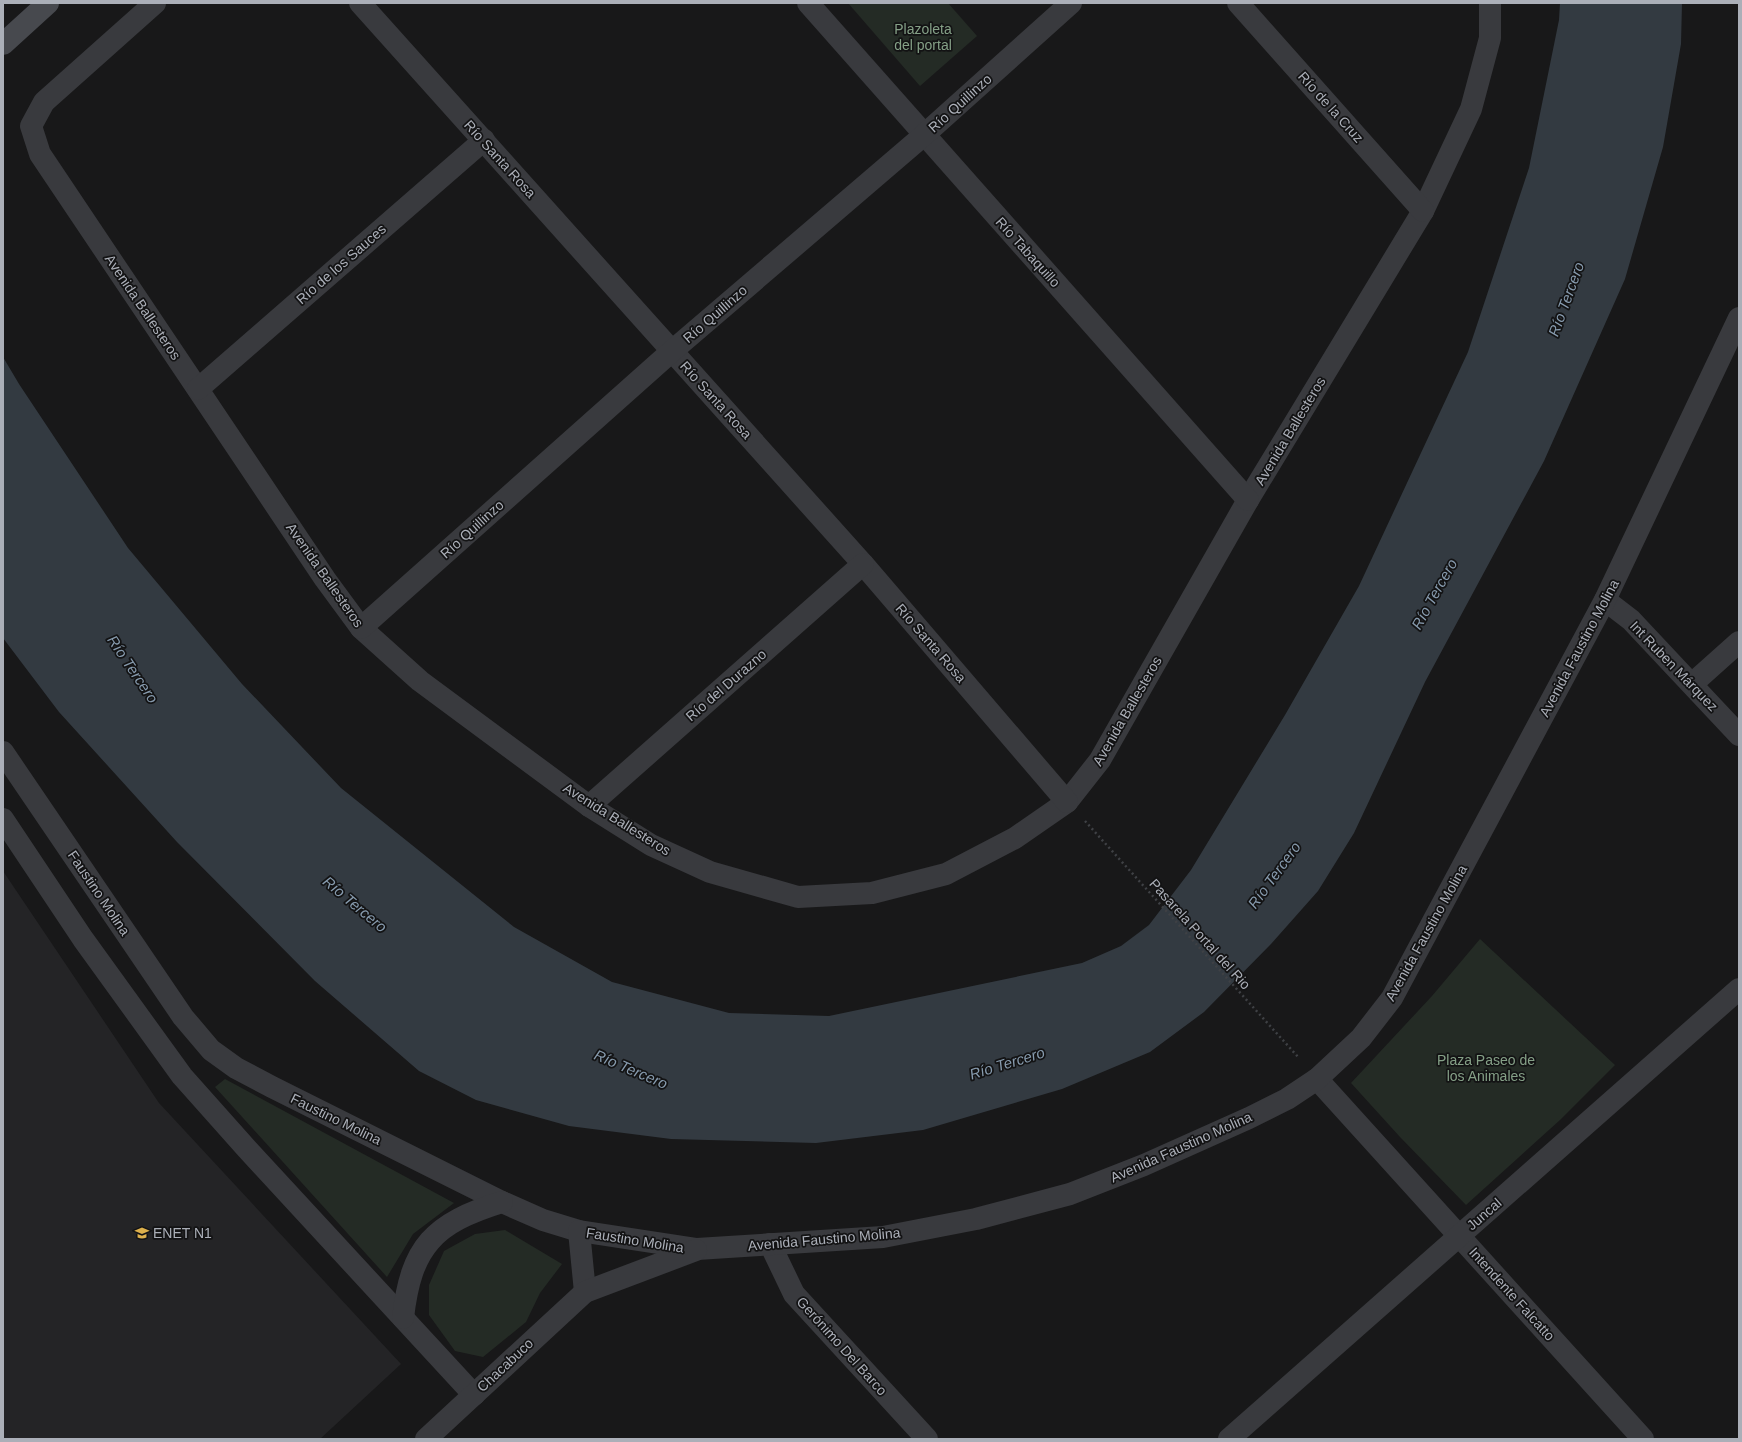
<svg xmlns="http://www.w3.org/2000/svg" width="1742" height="1442" font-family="Helvetica,sans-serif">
<rect width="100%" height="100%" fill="#181819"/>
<!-- built -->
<path fill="#242426" d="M3,871L159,1103L401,1364L320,1439H3Z"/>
<!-- green -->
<g fill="#242b25">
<path d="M848,3H948L977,36L920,86Z"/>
<path d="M1480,939L1615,1065L1560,1120L1466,1205L1400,1137L1351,1083L1432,996Z"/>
<path d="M225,1079L454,1203L413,1234L387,1277L215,1087Z"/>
<path d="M505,1230L562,1264L540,1293L526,1322L483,1357L455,1351L429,1315V1285L444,1251L475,1234Z"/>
</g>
<!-- water -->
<path fill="#333a41" d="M1560,3H1682L1681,44L1663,147L1625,279L1544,461L1425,682L1354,833L1318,891L1271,944L1204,1012L1150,1052L1062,1089L923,1130L816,1143L671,1139L569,1126L476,1100L419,1071L315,981L177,842L59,712L3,638V357L19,384L128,548L242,684L341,788L514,927L612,982L729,1013L829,1016L1082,963L1121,946L1149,925L1191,870L1285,715L1359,586L1468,352L1529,168L1559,20Z"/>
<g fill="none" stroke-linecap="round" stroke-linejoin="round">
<!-- path -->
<path stroke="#3f4145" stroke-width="2.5" stroke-dasharray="2 3" stroke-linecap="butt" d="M1085,821L1299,1058"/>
<!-- minor -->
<g stroke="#393a3e" stroke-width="22">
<path d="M155,3L44,102L31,126L40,154L325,579L361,628L420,681L589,806L651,845L710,872L798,897L872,893L946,874L1015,838L1067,802L1100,760L1248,500L1423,211L1471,109L1490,38V3"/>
<path d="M360,3L863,564L1067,802"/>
<path d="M808,3L1248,500"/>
<path d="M1238,3L1423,211"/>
<path d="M198,389L484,140"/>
<path d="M1605,600L1631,620L1739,735"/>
<path d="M361,628L672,351L924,135L1071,3"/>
<path d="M1692,684L1739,642"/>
<path d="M589,806L863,564"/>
<path d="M1317,1079L1643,1439"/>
<path d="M770,1244L794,1294L927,1439"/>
<path d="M1229,1439L1739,989"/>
</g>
<!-- tertiary -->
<g stroke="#393a3e" stroke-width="22">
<path d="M3,752L183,1017L211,1050L236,1068L272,1087L502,1202L543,1220L579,1231L697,1249L883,1237L976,1219L1070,1194L1144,1165L1249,1118L1287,1099L1317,1079L1361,1038L1392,998L1605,600L1739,318"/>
<path d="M3,819L83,939L182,1076L247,1149L474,1395"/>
<path d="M579,1231L585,1292"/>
<path d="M403,1318C411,1246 434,1223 502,1202"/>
<path d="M426,1439L585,1292L696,1250"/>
</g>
<!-- secondary -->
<path stroke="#47494e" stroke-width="22" d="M3,44L48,3"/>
</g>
<!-- icons -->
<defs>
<symbol id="school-bare" viewBox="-9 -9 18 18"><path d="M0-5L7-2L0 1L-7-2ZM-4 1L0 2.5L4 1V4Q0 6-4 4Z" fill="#ddb04c" stroke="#131314" stroke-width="2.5" paint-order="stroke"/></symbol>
</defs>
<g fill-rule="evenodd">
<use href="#school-bare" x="132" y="1223" width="20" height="20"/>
</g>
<g text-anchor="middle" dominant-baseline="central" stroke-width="3.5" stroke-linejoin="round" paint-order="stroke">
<!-- park labels -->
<g font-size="14" fill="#85a087" stroke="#131314">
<text x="923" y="29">Plazoleta<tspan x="923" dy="16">del portal</tspan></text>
<text x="1486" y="1060">Plaza Paseo de<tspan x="1486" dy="16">los Animales</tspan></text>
</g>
<!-- street labels -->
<g font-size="14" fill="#abafb8" stroke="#131314">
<text transform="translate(960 103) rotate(-42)">Río Quillinzo</text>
<text transform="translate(1331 107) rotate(48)">Río de la Cruz</text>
<text transform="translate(500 159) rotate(48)">Río Santa Rosa</text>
<text transform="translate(1028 252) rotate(48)">Río Tabaquillo</text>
<text transform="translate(341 264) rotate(-41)">Río de los Sauces</text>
<text transform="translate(143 307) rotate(56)">Avenida Ballesteros</text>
<text transform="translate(715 314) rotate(-41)">Río Quillinzo</text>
<text transform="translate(716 400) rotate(48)">Río Santa Rosa</text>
<text transform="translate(1290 431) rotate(-59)">Avenida Ballesteros</text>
<text transform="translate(472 529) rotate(-42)">Río Quillinzo</text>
<text transform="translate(325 575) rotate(55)">Avenida Ballesteros</text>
<text transform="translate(931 643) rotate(49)">Río Santa Rosa</text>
<text transform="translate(1579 648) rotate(-62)">Avenida Faustino Molina</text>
<text transform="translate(1674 666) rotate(46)">Int Ruben Márquez</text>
<text transform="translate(726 685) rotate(-41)">Río del Durazno</text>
<text transform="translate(1127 711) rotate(-60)">Avenida Ballesteros</text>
<text transform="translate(617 819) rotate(32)">Avenida Ballesteros</text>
<text transform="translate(99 893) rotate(56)">Faustino Molina</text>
<text transform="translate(1426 933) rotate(-61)">Avenida Faustino Molina</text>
<text transform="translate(1200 934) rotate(48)">Pasarela Portal del Rio</text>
<text transform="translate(336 1119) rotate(26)">Faustino Molina</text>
<text transform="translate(1181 1147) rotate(-24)">Avenida Faustino Molina</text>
<text transform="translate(1484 1214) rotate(-41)">Juncal</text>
<text transform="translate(824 1239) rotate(-5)">Avenida Faustino Molina</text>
<text transform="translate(635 1240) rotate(9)">Faustino Molina</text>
<text transform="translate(1512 1294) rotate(48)">Intendente Falcatto</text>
<text transform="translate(842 1346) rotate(48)">Gerónimo Del Barco</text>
<text transform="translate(505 1365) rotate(-43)">Chacabuco</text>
</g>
<!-- poi labels -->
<g font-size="14" fill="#abafb8" stroke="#131314" text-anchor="start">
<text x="153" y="1233">ENET N1</text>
</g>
<!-- water labels -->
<g font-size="15" font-style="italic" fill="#879bae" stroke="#131314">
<text transform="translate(1566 299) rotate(-70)">Río Tercero</text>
<text transform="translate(1434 594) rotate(-61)">Río Tercero</text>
<text transform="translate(133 669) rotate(56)">Río Tercero</text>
<text transform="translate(1274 875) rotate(-54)">Río Tercero</text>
<text transform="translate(355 904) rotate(40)">Río Tercero</text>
<text transform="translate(1007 1063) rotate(-17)">Río Tercero</text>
<text transform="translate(631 1069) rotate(23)">Río Tercero</text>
</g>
</g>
<!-- border -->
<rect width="1742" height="1442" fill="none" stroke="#abafb8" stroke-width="8"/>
</svg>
